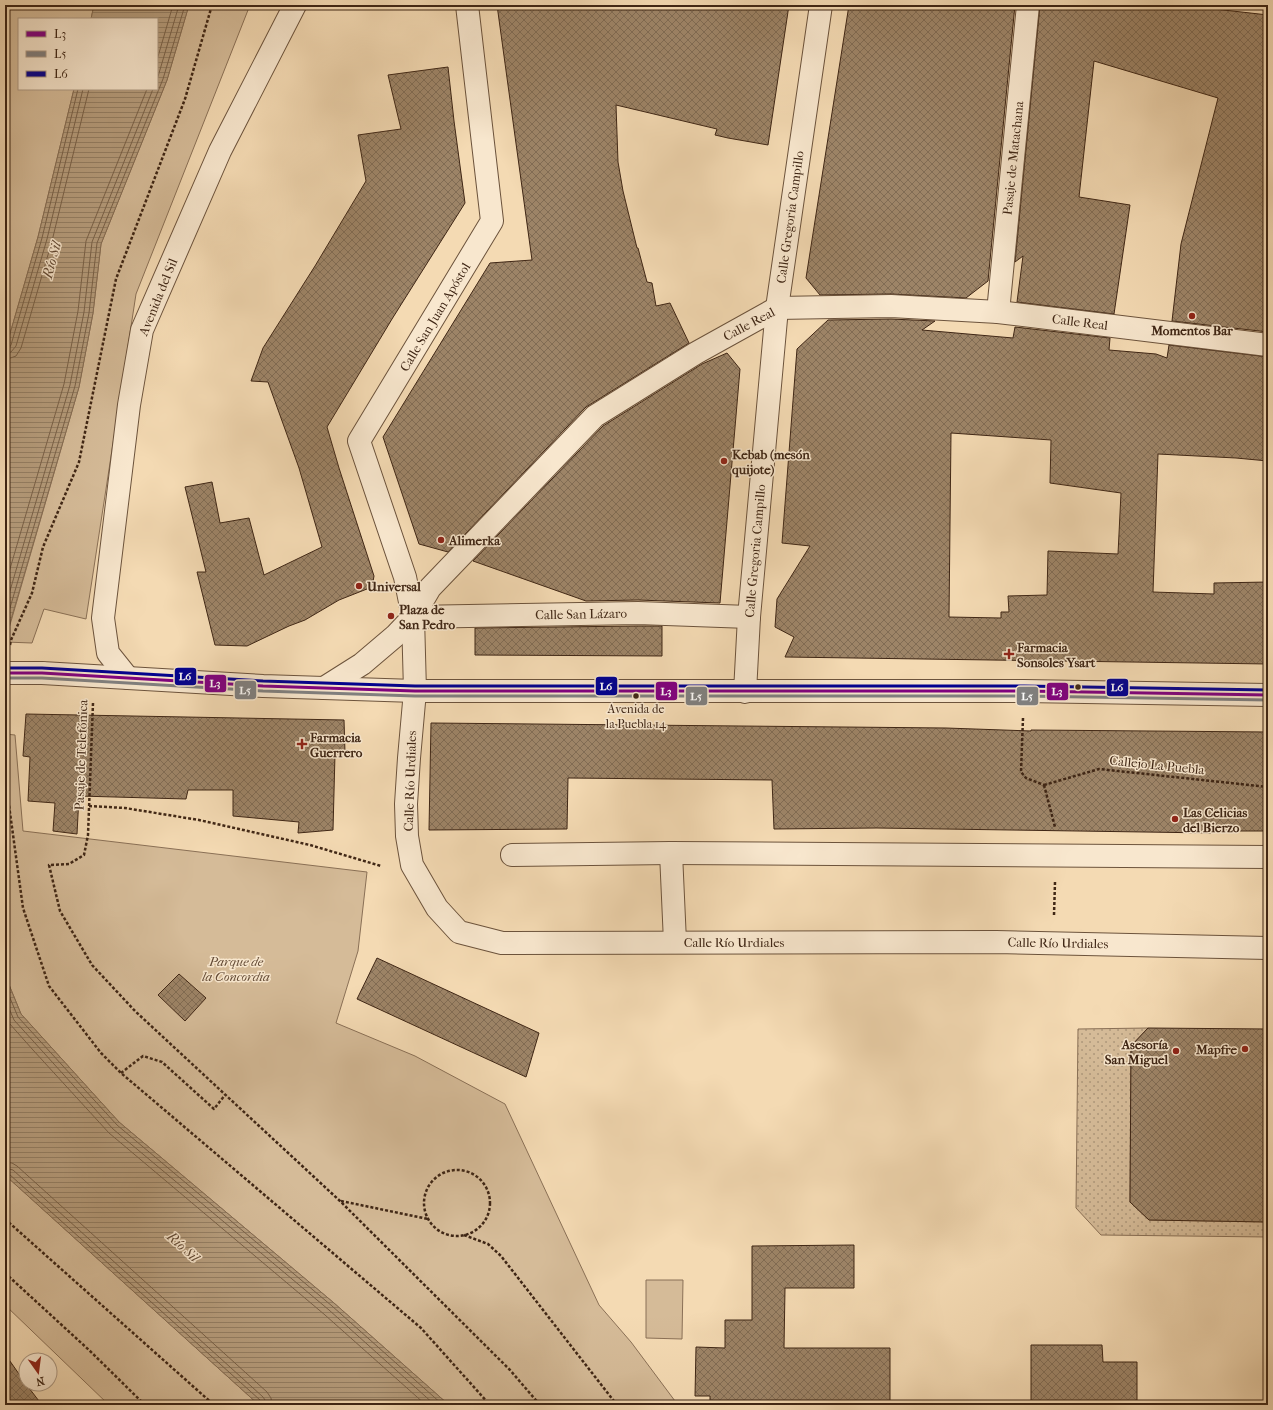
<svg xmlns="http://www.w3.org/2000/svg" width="1273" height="1410" font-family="'IM FELL French Canon',serif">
<defs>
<pattern id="garden-dots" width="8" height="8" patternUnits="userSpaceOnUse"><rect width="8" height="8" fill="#d5bb98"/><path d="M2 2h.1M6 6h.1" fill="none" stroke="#ae987b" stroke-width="1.8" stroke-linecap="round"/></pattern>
<pattern id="water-rules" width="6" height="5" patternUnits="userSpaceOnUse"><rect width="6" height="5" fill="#b69d7d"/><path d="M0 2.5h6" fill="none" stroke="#958065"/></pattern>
<pattern id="building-cross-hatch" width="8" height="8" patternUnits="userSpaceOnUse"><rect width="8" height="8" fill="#9d8467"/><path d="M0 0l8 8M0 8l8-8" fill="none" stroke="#816c54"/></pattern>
</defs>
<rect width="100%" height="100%" fill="#f4dab3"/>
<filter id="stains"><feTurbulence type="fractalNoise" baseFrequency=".005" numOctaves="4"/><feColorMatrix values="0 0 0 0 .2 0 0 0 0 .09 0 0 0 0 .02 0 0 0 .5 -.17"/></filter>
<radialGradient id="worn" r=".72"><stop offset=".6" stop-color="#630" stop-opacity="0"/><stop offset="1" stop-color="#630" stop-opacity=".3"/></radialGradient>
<!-- park -->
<g fill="#d5bb98" stroke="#8a7056">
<path d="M5,5H94L91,19H19V89H74L38,237L5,351Z"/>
<path d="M189,5H250L136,294L86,619L44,609L32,643L5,642L79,387L93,313L101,244L167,80Z"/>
<path d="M5,734L15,735L23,831L367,872L358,951L336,1023L415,1056L505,1104L599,1305L631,1342L678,1405H449L334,1303L119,1122L21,1014L5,975Z"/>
<path d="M5,1175L259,1405H109L5,1305Z"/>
<path d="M646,1280H683L682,1339L646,1338Z"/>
</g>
<!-- garden -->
<path fill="url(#garden-dots)" stroke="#8a7056" d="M1148,1028L1131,1046L1130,1202L1149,1220L1268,1222V1237L1101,1235L1076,1208L1078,1029Z"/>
<!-- water -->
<g fill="url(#water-rules)" stroke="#866d53">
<path d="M94,5H189L167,80L101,244L93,313L79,387L5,640V351L38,237L74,89H157V19H91Z"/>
<path d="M5,975L21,1014L119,1122L334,1303L449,1405H259L6,1176Z"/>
</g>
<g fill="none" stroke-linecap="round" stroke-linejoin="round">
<!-- shore -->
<g stroke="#7a6249" stroke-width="1">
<path d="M157,60L173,5"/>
<path d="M157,80L179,5"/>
<path d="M5,349L9,348L11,345L42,238L78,89"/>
<path d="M5,354L11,352L16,346L47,239L83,89"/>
<path d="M5,360L16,356L21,348L52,241L89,89"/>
<path d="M5,586L64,384L78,311L86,241L147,89"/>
<path d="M5,608L70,385L84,312L92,242L153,89"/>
<path d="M5,625L75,386L89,313L97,243L163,79L185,5"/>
<path d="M5,986L18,1017L117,1125L332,1306L443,1405"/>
<path d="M5,999L14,1020L113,1129L329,1310L435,1405"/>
<path d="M5,1014L9,1023L33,1050L109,1133L325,1315L426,1405"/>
<path d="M5,1162L12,1163L17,1166L267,1392L271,1398L272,1405"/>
<path d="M5,1168L13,1170L263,1397L265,1400L266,1405"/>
<path d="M5,1173L9,1174L260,1400L261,1405"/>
</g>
</g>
<!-- building -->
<g fill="url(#building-cross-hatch)" stroke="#3f2615" fill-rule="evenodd">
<path d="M497,5H789L768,145L728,138L715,135L717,129L616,105L618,162L623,191L637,248H638L647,282L652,283L656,306L670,303L689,343L586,407L448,552L419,544L383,437L490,263L532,260Z"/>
<path d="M849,5H1015L988,281L966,298L891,294L820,295L806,278Z"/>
<path d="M1040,5H1179L1268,15V332L1172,321L1181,244L1218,98L1094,61L1079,197L1130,205L1114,314L1017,302L1023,256L1015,262Z"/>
<path d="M448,67L454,121L465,203L392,319L327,427L339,468L374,576L372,587L339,600L305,620L289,626L247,646L215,645L197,572H206L185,487L212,482L220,523L249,518L264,575L322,547L299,468L268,382L251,381L263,348L315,266L366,181L358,135L401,129L388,75Z"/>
<path d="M891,319L935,321L922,330L1013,338L1015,327L1110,338L1109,350L1156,354L1167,358L1169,345L1268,357V461L1236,458L1158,454L1153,592L1214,594V583L1268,582V664L785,657L794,637L775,627L777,599L810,546L782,543L797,349L828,320ZM951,433L1051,440L1050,483L1121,493L1118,554L1048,551L1047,595L1008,596L1009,612H1001V618L949,617Z"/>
<path d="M727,353L740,369L720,603L638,600L586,601L473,561L603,426L702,364Z"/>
<path d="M638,626H662V656L475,655V628Z"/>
<path d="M26,714L344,720L345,753L335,754L333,830L298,833L299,822L233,816V790H188L186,799L79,796L77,834L53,831L55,803L28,801L30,757L23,756Z"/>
<path d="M431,723L946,728L1031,731V730L1268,732V831H1211V833L877,828L774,829L772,780L568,778L567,829L429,830Z"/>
<path d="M377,958L539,1033L526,1077L357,999Z"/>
<path d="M179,974L206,998L185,1021L158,995Z"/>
<path d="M1148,1028L1268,1029V1222L1149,1220L1130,1202L1131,1046Z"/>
<path d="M854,1245V1288H785L784,1348H890V1405H710V1396H695L696,1347L725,1348V1320H752V1246Z"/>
<path d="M1031,1345H1102L1103,1362H1137V1405H1031Z"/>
<path d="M5,1354L26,1384L42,1405H5Z"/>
</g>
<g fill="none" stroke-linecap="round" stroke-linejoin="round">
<defs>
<g id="minor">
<path d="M998,312L1028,5"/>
<path d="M1268,345L998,312L891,306L777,308L696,353L595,416L430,588L413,617L415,691L409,758L406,804L407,836L412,865L437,908L459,932L502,943L996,942L1268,948"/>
<path d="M413,617L405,577L359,441L492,221L467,5"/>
<path d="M413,617L638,613L749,617"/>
<path d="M42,673L263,686L415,691H1024L1268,695"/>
<path d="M128,678L108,653L103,618L129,405L142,330L220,151L295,5"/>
<path d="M324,688L362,664L395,636L413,617"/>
<path d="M745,692L749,617L777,308L821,5"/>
<path d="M671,853L675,942"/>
<path d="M512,855L671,853L1268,857"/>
</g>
</defs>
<!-- minor casing -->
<use href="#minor" stroke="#6c533c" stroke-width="24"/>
<!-- path -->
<g stroke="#3f2615" stroke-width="2.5" stroke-dasharray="3 2" stroke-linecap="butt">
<path d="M10,645L11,640L32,593L43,547L79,462L116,279L185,99L212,5"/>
<path d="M93,703L88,835L84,855L69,864L49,865L60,911L92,965L135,1011L340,1201L510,1370L540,1405"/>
<path d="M1023,718L1021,772L1026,778L1044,785"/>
<path d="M5,776L23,908L49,986L101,1053L121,1073L421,1328L490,1405"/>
<path d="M1044,785L1099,769L1268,787"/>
<path d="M1044,785L1055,827"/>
<path d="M89,806L125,808L199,820L310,845L381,866"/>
<path d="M1054,915L1055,882"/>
<path d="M121,1073L143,1056L162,1062L214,1109L225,1095"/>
<circle cx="457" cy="1203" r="33"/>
<path d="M341,1201L428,1219"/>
<path d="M5,1219L214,1405"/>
<path d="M464,1235L488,1244L501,1256L617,1405"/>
<path d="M5,1273L89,1350L145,1405"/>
</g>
<!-- minor -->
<use href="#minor" stroke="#f8e7ce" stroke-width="22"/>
<defs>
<path id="minor-bridge" d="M5,673H42"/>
</defs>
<!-- minor-bridge casing -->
<use href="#minor-bridge" stroke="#6c533c" stroke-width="24" stroke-linecap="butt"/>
<!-- minor-bridge -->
<use href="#minor-bridge" stroke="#f8e7ce" stroke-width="22"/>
<defs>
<path id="bus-1" d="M5,673H42L263,686L415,691H1024L1268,695"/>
<path id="bus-2" d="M5,678H42L263,691L415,696H1024L1268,700"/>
<path id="bus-3" d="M5,668H42L263,681L415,686H1024L1268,690"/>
</defs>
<!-- bus-1 casing -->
<use href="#bus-1" stroke="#f8e7ce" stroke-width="6"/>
<!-- bus-2 casing -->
<use href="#bus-2" stroke="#f8e7ce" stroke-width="6"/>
<!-- bus-3 casing -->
<use href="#bus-3" stroke="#f8e7ce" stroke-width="6"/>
<!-- bus-1 -->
<use href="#bus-1" stroke="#800080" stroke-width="3"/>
<!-- bus-2 -->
<use href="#bus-2" stroke="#808080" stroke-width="3"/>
<!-- bus-3 -->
<use href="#bus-3" stroke="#000090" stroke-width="3"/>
</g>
<!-- markers -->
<g fill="#8f2418" stroke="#f8e7ce" stroke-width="1.5">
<circle cx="1192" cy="316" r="4"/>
<circle cx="724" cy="461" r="4"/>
<circle cx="441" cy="540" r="4"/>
<circle cx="359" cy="586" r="4"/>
<circle cx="391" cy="616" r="4"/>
<path d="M1007 648h4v4h4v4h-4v4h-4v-4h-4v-4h4z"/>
<path d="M300 738h4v4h4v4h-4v4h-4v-4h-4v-4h4z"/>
<circle cx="1175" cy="819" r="4"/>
<circle cx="1245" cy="1049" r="4"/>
<circle cx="1176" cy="1051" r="4"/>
</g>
<g fill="#3f2615" stroke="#f8e7ce" stroke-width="1.5">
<circle cx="1078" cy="687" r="3.5"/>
<circle cx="636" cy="696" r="3.5"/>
</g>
<g text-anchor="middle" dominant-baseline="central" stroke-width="3" stroke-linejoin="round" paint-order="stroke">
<!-- bus labels -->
<g font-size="12" fill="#3f2615" stroke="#f8e7ce">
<text x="636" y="709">Avenida de<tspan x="636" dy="15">la Puebla 14</tspan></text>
</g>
<!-- street labels -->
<g font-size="13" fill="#3f2615" stroke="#f8e7ce">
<text transform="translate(1013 158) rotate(-84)">Pasaje de Matachana</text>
<text transform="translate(790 217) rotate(-82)">Calle Gregoria Campillo</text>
<text transform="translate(158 297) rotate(-68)">Avenida del Sil</text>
<text transform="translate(435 317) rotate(-59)">Calle San Juan Apóstol</text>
<text transform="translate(1080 322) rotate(7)">Calle Real</text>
<text transform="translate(749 324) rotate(-28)">Calle Real</text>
<text transform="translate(755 551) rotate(-85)">Calle Gregoria Campillo</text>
<text transform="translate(581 614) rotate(-1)">Calle San Lázaro</text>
<text transform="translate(81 755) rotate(-88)">Pasaje de Telefónica</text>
<text transform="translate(1157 765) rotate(6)">Callejo La Puebla</text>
<text transform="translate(410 781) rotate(-88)">Calle Río Urdiales</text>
<text x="734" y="942">Calle Río Urdiales</text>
<text transform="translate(1058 943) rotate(1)">Calle Río Urdiales</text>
</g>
<!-- poi labels -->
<g font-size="13" font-weight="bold" fill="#3f2615" stroke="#f8e7ce" text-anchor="start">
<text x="1192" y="330" text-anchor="middle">Momentos Bar</text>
<text x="732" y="454">Kebab (mesón<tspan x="732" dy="15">quijote)</tspan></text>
<text x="449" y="540">Alimerka</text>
<text x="367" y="586">Universal</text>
<text x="399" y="609">Plaza de<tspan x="399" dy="15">San Pedro</tspan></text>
<text x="1017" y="647">Farmacia<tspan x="1017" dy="15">Sonsoles Ysart</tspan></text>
<text x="310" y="737">Farmacia<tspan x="310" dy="15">Guerrero</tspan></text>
<text x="1183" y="812">Las Celicias<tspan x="1183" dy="15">del Bierzo</tspan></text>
<text x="1168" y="1044" text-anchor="end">Asesoría<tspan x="1168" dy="15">San Miguel</tspan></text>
<text x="1237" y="1049" text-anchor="end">Mapfre</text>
</g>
<!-- park labels -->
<g font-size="13" font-style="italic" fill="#644b36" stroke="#f8e7ce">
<text x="236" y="961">Parque de<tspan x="236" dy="15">la Concordia</tspan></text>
</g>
<!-- water labels -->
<g font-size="14" font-style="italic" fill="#634a34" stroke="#f8e7ce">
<text transform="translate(52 260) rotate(-75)">Río Sil</text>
<text transform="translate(183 1247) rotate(42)">Río Sil</text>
</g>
</g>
<g stroke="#f8e7ce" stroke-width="1.5">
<rect x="174" y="667" width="23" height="19" rx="4" fill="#000090"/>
<rect x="204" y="674" width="23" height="19" rx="4" fill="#800080"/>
<rect x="595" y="676" width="23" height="20" rx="4" fill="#000090"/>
<rect x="1106" y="678" width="23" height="19" rx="4" fill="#000090"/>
<rect x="234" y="680" width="23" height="20" rx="4" fill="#808080"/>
<rect x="655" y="681" width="23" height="20" rx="4" fill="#800080"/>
<rect x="1046" y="682" width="23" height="19" rx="4" fill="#800080"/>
<rect x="685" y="686" width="23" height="20" rx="4" fill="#808080"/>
<rect x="1016" y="686" width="23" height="20" rx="4" fill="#808080"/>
</g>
<g font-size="11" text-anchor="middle" font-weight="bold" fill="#fff">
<text x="185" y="680">L6</text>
<text x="215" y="687">L3</text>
<text x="606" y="690">L6</text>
<text x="1117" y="691">L6</text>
<text x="245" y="694">L5</text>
<text x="666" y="695">L3</text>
<text x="1057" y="695">L3</text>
<text x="696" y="700">L5</text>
<text x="1027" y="700">L5</text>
</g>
<!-- margin -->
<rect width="1273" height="1410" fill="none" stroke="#f4dab3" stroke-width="20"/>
<rect x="6" y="6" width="1261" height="1398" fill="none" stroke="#3f2615" stroke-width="2"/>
<rect x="10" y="10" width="1253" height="1390" fill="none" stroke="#3f2615"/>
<!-- legend -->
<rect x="18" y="18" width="140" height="72" fill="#f8e7ce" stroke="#ae9a84"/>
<rect x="26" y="31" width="20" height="6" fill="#800080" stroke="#ae9a84"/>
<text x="54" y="38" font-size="12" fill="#3f2615">L3</text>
<rect x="26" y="51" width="20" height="6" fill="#808080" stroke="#ae9a84"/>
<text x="54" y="58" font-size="12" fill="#3f2615">L5</text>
<rect x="26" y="71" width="20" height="6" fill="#000090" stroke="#ae9a84"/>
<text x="54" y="78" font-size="12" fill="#3f2615">L6</text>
<!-- north arrow -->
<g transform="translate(38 1372) rotate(166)"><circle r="19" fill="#f8e7ce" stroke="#ae9a84"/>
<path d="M0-3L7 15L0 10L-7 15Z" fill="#8f2418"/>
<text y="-6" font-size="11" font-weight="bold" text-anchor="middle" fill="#3f2615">N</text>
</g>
<rect width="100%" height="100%" filter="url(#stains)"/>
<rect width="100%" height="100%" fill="url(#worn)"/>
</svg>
